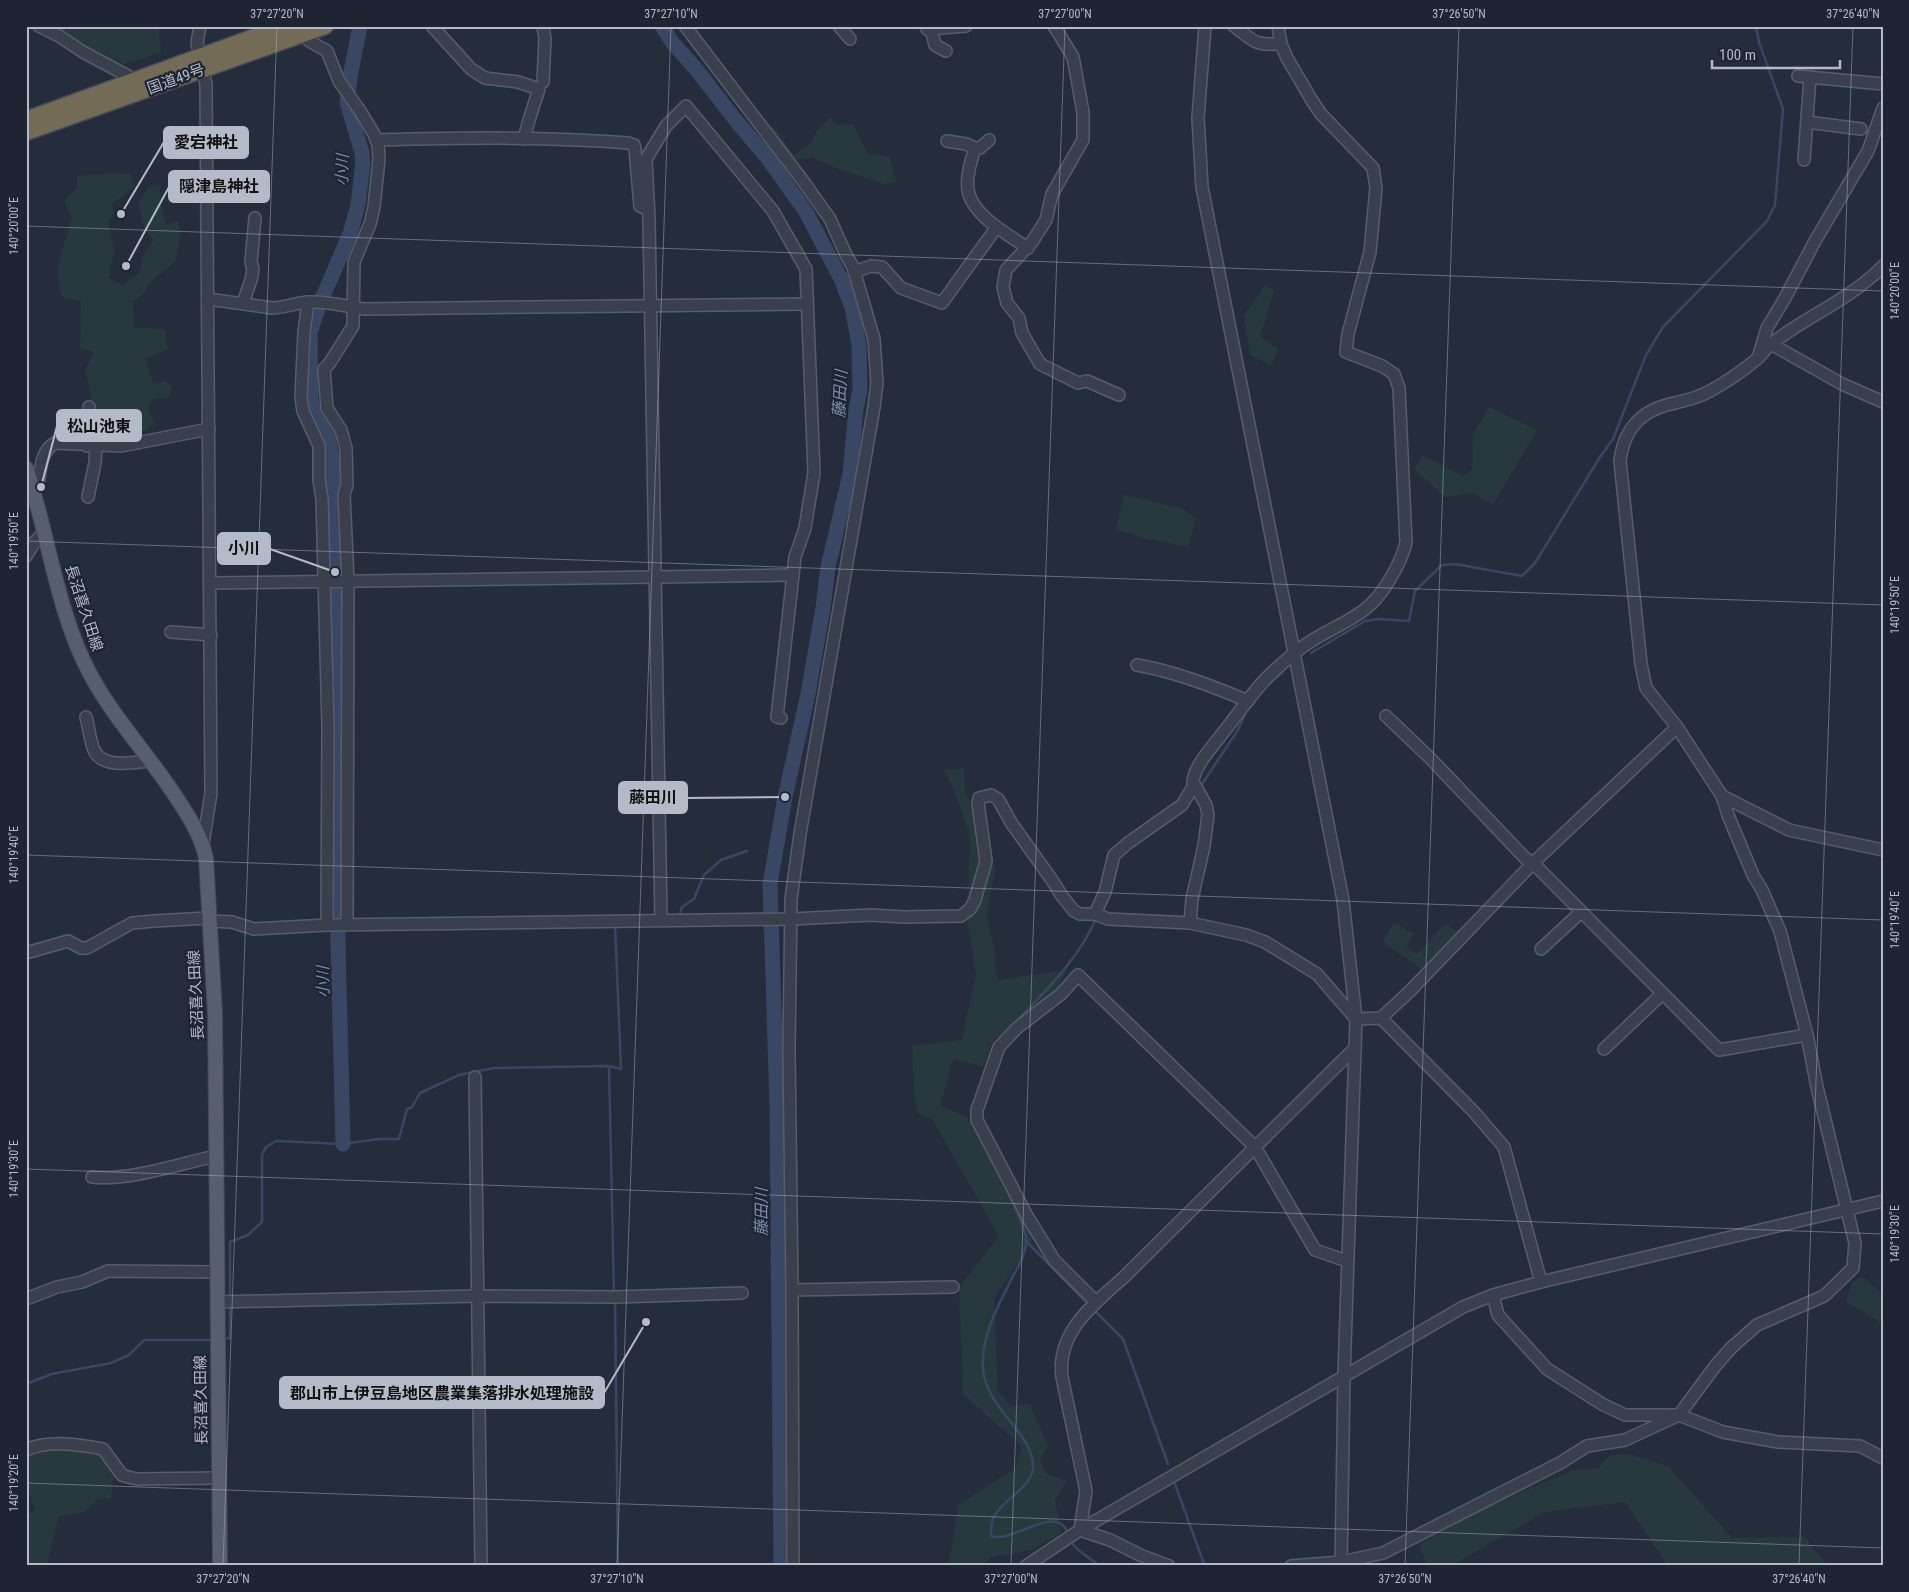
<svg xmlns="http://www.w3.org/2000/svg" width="1909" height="1592" font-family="'Roboto Condensed','Noto Sans JP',sans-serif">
<rect width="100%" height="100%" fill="#252d3d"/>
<!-- green -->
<g fill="#27393e">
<path d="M53,26H159L161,53L123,64L82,44Z"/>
<path d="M830,117L837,125L853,124L868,154L890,156L896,182L884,184L841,170L813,158L793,160L768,131L773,126L794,155L811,143L817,130Z"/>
<path d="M117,173L131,174L134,187L111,205L114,213L108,222L114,249L109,278L123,285L139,273L144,253L154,240L145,230L138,203L148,188L156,184L160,187L161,206L167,225L178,221L180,234L176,260L148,285L145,293L133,301L135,328L165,329L168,349L146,359L153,384L165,381L172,387L169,398L153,399L148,409L154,423L144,431L95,425L86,369L94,352L80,348L81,302L61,296L57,269L72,217L64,201L78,187L77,176Z"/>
<path d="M1265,286L1274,290L1260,337L1278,349L1271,365L1250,355L1244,315Z"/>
<path d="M1489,407L1537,430L1493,505L1473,493L1445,497L1414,469L1422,455L1463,476L1472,470L1473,434Z"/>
<path d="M1124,495L1181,508L1196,518L1188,547L1147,539L1116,529Z"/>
<path d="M964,768L965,790L995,868L987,915L993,943L997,980L1067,970L1054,995L995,1038L983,1066L953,1059L940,1106L967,1117L1033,1240L994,1299L998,1392L1011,1406L1030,1404L1048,1446L1040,1460L1046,1473L1067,1481L1055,1500L1061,1533L1031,1550L990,1558L982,1566H949L958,1505L1016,1468L1022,1446L988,1417L963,1393L959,1288L999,1236L932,1119L918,1113L914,1094L912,1046L962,1040L976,974L967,919L970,836L952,785L943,770Z"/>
<path d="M1394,922L1413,934L1406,947L1417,954L1445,924L1459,932L1421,969L1383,942Z"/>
<path d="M1863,1277L1883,1295V1324L1846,1302L1852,1282Z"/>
<path d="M73,1446L101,1454L114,1473L111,1498L99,1499L82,1513L59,1516L47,1566H26V1517L35,1508L26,1485V1453L37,1448Z"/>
<path d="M1629,1454L1668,1466L1732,1538L1804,1537L1828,1566H1668L1625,1502L1545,1512L1451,1566H1428L1419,1545L1472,1514L1570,1471L1599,1468L1610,1455Z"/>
</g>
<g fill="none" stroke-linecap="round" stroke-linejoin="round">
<!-- stream -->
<g stroke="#394764" stroke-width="2.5">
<path d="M1311,653L1365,621L1378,619L1409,621L1415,591L1442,565L1455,564L1522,576L1535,563L1600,457L1613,439L1646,355L1663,327L1767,221L1775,205L1783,109L1759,42L1756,26"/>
<path d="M1267,685L1283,672"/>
<path d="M1200,787L1238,730L1245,714L1264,689"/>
<path d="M679,918L682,907L694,899L704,875L721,860L747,851"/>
<path d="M1017,1021C1048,988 1078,960 1097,917"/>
<path d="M609,1066L614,1295"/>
<path d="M1006,1187C1010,1198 1025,1227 1026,1237C1028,1255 1015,1270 1008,1286C995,1312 981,1339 983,1369C986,1409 1035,1434 1033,1468C1032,1488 1001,1500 993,1518C991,1523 991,1530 991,1536C1012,1544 1054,1504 1067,1531"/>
<path d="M1025,1240L1088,1304"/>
<path d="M230,1299V1242L248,1235L262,1222V1155L266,1147L276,1141L343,1144L378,1139H399L407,1109L412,1107L420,1093L459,1075L494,1068L609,1066L621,1069L615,925"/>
<path d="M615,1300L618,1566"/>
<path d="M1094,1310L1123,1339L1168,1464"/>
<path d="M222,1339L230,1338V1305"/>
<path d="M26,1384L52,1374L111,1363L129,1355L144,1340H214"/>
<path d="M1175,1484L1204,1564"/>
<path d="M1073,1544C1077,1551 1092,1559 1099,1566"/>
</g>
<!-- river -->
<g stroke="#394764" stroke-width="15">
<path d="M662,26L672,42L696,69L737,122L767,157L806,212L841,279L852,307L859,345L860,390L856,409L850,474L828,567L823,608L808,694L785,797L770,884L777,1106L781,1566"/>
<path d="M343,1144L338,943V751L333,463L328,437L314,414L311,400L310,333L318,308L350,234L358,205L363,163L362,153L347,102L350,77L360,26"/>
</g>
<defs>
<g id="minor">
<path d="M39,26L59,36L83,52L128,76L132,81"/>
<path d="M200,26L197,43L206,84L211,793L203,844"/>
<path d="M432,26L471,69L485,78L518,82L539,89L529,120L524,139"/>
<path d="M685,26L803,181L830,219L846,255L853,267L874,339L877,383L874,407L800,834L791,899L789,1049L792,1290L793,1566"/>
<path d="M839,26L850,39"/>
<path d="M926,26L927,29L966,26"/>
<path d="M1054,26L1073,57L1083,112V140L1052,194L1046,220L1032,242L1006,270L1003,287L1007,303L1019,318L1022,333L1040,364L1078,383L1087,381L1119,395"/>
<path d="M1205,26L1198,118L1202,187L1343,900L1356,1019L1344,1376L1341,1566"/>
<path d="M1234,26C1255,42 1253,45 1281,44"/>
<path d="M931,29L935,45L946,51"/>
<path d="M303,34L309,41L327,51L339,81L360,111L374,134L378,144L379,159L374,207L370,224L354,262L353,326L329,364L324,369L327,408L341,430L346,448L347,485L344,494L348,581L347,925"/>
<path d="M1798,76L1883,84"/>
<path d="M543,82L545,39L543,26"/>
<path d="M1807,122L1861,129"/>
<path d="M376,140C460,138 544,136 628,143L634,145L635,149L640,206L647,209"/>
<path d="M947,141L966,144L975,148H980L989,140"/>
<path d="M975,148C971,161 966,176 968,190C972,215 1008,235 1028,248"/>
<path d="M1804,160L1810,77"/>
<path d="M854,272L871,266L882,267L901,288L942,303L996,228"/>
<path d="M208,299L272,308C284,308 295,303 308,302C327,301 345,306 364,309L806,304"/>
<path d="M308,302L304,332L301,397L303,411L319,446V480L322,499L328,727L327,925"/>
<path d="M243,303L251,280L253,269L251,262L255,218"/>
<path d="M1771,344L1842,384L1883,402"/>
<path d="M1759,355L1767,328L1785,298L1815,241L1868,151L1883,108"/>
<path d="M87,446L89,407"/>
<path d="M32,485L39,479C41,466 42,450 55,443L121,446L209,429"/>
<path d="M88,497L95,463L96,446"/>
<path d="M26,556L34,543L44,532"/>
<path d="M211,583L793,575"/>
<path d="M171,632L211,635"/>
<path d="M1137,665C1176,672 1212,686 1248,701"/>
<path d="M1386,716L1430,758L1525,858L1533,863L1719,1050L1807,1035"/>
<path d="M86,717C89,728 90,743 95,752C104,769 136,762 151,761"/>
<path d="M1722,796L1789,830L1883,850"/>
<path d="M1095,914L1105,892L1114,855L1128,843L1182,805L1194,785"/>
<path d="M661,920L649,219L646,159L666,126L686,106L773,211L806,269L814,473L805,528L795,557L777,717L781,718"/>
<path d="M209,921L232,922L254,929L327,925L792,919L870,915L904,917L961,916L970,909L975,900L986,861L978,803L979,798L991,795L998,799L1012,824L1052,880L1062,896L1074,911L1080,914H1095L1108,919L1190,923L1246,935L1265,942L1317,974L1356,1019L1381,1018L1474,1112L1504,1147L1541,1282"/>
<path d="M1190,923L1192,899L1204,846L1208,815L1206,805L1193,782C1194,766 1213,746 1222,734C1240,712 1255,687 1276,669C1286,660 1297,650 1308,643C1326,631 1347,623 1364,610C1383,596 1400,565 1406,543L1399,388L1394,374L1382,366L1346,352L1348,334L1370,252L1376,188L1373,168L1321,114L1311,99L1287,58L1281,44L1278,26"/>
<path d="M1541,949L1581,912"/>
<path d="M26,953L68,941L81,948H87L132,923L154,921L208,918"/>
<path d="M1381,1018L1410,991L1533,863L1677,727"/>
<path d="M1604,1049L1662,994"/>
<path d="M475,1077L481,1566"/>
<path d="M92,1177C130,1181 178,1164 216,1156"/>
<path d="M792,1290L953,1287"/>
<path d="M1493,1295L1498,1315L1547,1369L1602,1404L1625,1415H1679L1723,1432L1778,1442L1860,1446L1883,1458"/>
<path d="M26,1299L57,1287L82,1282L108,1271L216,1272"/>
<path d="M217,1302L477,1296L616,1297L742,1293"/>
<path d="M1096,1302L1054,1260L1027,1216L977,1120V1110L999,1047L1017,1028L1061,994L1078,975L1255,1147L1315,1250L1347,1261"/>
<path d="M26,1450C48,1439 80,1445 103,1449L122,1475L128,1477L137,1479L218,1478"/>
<path d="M1026,1566L1080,1530L1463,1307L1493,1295L1541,1282L1883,1201"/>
<path d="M1169,1566L1140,1555L1110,1540L1080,1530L1086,1491L1062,1377C1056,1332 1094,1304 1124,1277L1355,1048"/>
<path d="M1291,1566L1341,1562L1383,1553L1560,1463L1587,1446L1625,1440L1679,1415L1716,1365L1731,1348L1757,1325L1824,1296L1853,1268L1855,1243L1817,1087L1807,1035L1780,931L1762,890L1753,875L1728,815L1722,796L1677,727L1646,688L1641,664L1620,461C1622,444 1628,429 1641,418C1659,402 1683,404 1704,394C1721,386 1744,370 1758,358C1762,354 1766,348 1771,344C1807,316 1851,299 1883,266"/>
</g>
<path id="major" d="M26,468C49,535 56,609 89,672C113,718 150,756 178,800C190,818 201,836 206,858L215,1013L220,1566"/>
<g id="highway">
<path d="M26,120L285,26"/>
<path d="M26,132L325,26"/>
</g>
</defs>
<!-- minor casing -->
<use href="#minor" stroke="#575d6b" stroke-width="14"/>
<!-- major casing -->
<use href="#major" stroke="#424856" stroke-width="16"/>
<!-- highway casing -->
<use href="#highway" stroke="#444a58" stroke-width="19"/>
<!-- minor -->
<use href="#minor" stroke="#393f4d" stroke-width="11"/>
<!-- major -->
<use href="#major" stroke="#575e6d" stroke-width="14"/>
<!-- highway -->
<use href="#highway" stroke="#736b56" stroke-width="16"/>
</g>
<!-- ticks -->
<path fill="none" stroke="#b5bac8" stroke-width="1" stroke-opacity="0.45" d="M26,226L1883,291M26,541L1883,605M26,855L1883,920M26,1169L1883,1234M26,1483L1883,1548M223,1566L277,26M617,1566L671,26M1011,1566L1065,26M1405,1566L1459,26M1799,1566L1853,26"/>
<g text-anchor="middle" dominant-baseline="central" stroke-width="4.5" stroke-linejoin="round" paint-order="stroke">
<!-- street labels -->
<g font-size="15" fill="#b5bac8" stroke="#1e2432">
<text transform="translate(176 79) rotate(-20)">国道49号</text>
<text transform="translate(84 608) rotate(72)">長沼喜久田線</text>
<text transform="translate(196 995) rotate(-93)">長沼喜久田線</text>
<text transform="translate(201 1400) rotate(-91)">長沼喜久田線</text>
</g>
<!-- water labels -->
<g font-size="16" font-style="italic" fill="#7c8eb0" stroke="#1e2432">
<text transform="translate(342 170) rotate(-88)">小川</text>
<text transform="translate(840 394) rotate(-87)">藤田川</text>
<text transform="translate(323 982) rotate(-91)">小川</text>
<text transform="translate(761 1212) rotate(-90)">藤田川</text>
</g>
</g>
<!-- callouts -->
<path fill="none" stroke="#b5bac8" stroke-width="2" d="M121 214L164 142M126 266L169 187M41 487L57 426M335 572L270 549M785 797L687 798M646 1322L604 1393"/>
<g fill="#b5bac8" stroke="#1e2432" stroke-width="2">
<circle cx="121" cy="214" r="5"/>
<circle cx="126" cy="266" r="5"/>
<circle cx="41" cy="487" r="5"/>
<circle cx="335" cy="572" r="5"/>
<circle cx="785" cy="797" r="5"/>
<circle cx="646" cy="1322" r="5"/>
</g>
<g fill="#b5bac8" stroke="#b5bac8" stroke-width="2">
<rect x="164" y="127" width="84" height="31" rx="5"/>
<rect x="169" y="171" width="100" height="31" rx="5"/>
<rect x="57" y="410" width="84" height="31" rx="5"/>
<rect x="218" y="533" width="52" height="31" rx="5"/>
<rect x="619" y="782" width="68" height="31" rx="5"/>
<rect x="280" y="1377" width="324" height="31" rx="5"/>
</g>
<g font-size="16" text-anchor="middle" font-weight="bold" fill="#111">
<text x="206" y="148">愛宕神社</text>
<text x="219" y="192">隠津島神社</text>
<text x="99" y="432">松山池東</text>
<text x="244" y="554">小川</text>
<text x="653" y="803">藤田川</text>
<text x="442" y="1399">郡山市上伊豆島地区農業集落排水処理施設</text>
</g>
<!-- border -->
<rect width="1909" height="1592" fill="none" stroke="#1e2432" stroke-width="55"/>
<!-- scale -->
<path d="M1712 60v8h128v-8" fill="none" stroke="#b5bac8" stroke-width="2.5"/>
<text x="1719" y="60" font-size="15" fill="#b5bac8" stroke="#1e2432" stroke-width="4" paint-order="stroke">100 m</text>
<rect x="28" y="28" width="1854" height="1536" fill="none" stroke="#b5bac8" stroke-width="2"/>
<g font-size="12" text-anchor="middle" fill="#b5bac8">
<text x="277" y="18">37°27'20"N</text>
<text x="671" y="18">37°27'10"N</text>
<text x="1065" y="18">37°27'00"N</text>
<text x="1459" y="18">37°26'50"N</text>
<text x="1853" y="18">37°26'40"N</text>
<text transform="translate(14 226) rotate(-90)" y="4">140°20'00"E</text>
<text transform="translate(1895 291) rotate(-90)" y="4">140°20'00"E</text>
<text transform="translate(14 541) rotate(-90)" y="4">140°19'50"E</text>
<text transform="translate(1895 605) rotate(-90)" y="4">140°19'50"E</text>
<text transform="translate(14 855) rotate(-90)" y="4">140°19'40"E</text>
<text transform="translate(1895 920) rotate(-90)" y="4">140°19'40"E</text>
<text transform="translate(14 1169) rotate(-90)" y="4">140°19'30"E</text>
<text transform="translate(1895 1234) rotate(-90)" y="4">140°19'30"E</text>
<text transform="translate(14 1483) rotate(-90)" y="4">140°19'20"E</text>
<text x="223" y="1583">37°27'20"N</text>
<text x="617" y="1583">37°27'10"N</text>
<text x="1011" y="1583">37°27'00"N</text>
<text x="1405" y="1583">37°26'50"N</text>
<text x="1799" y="1583">37°26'40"N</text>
</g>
</svg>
